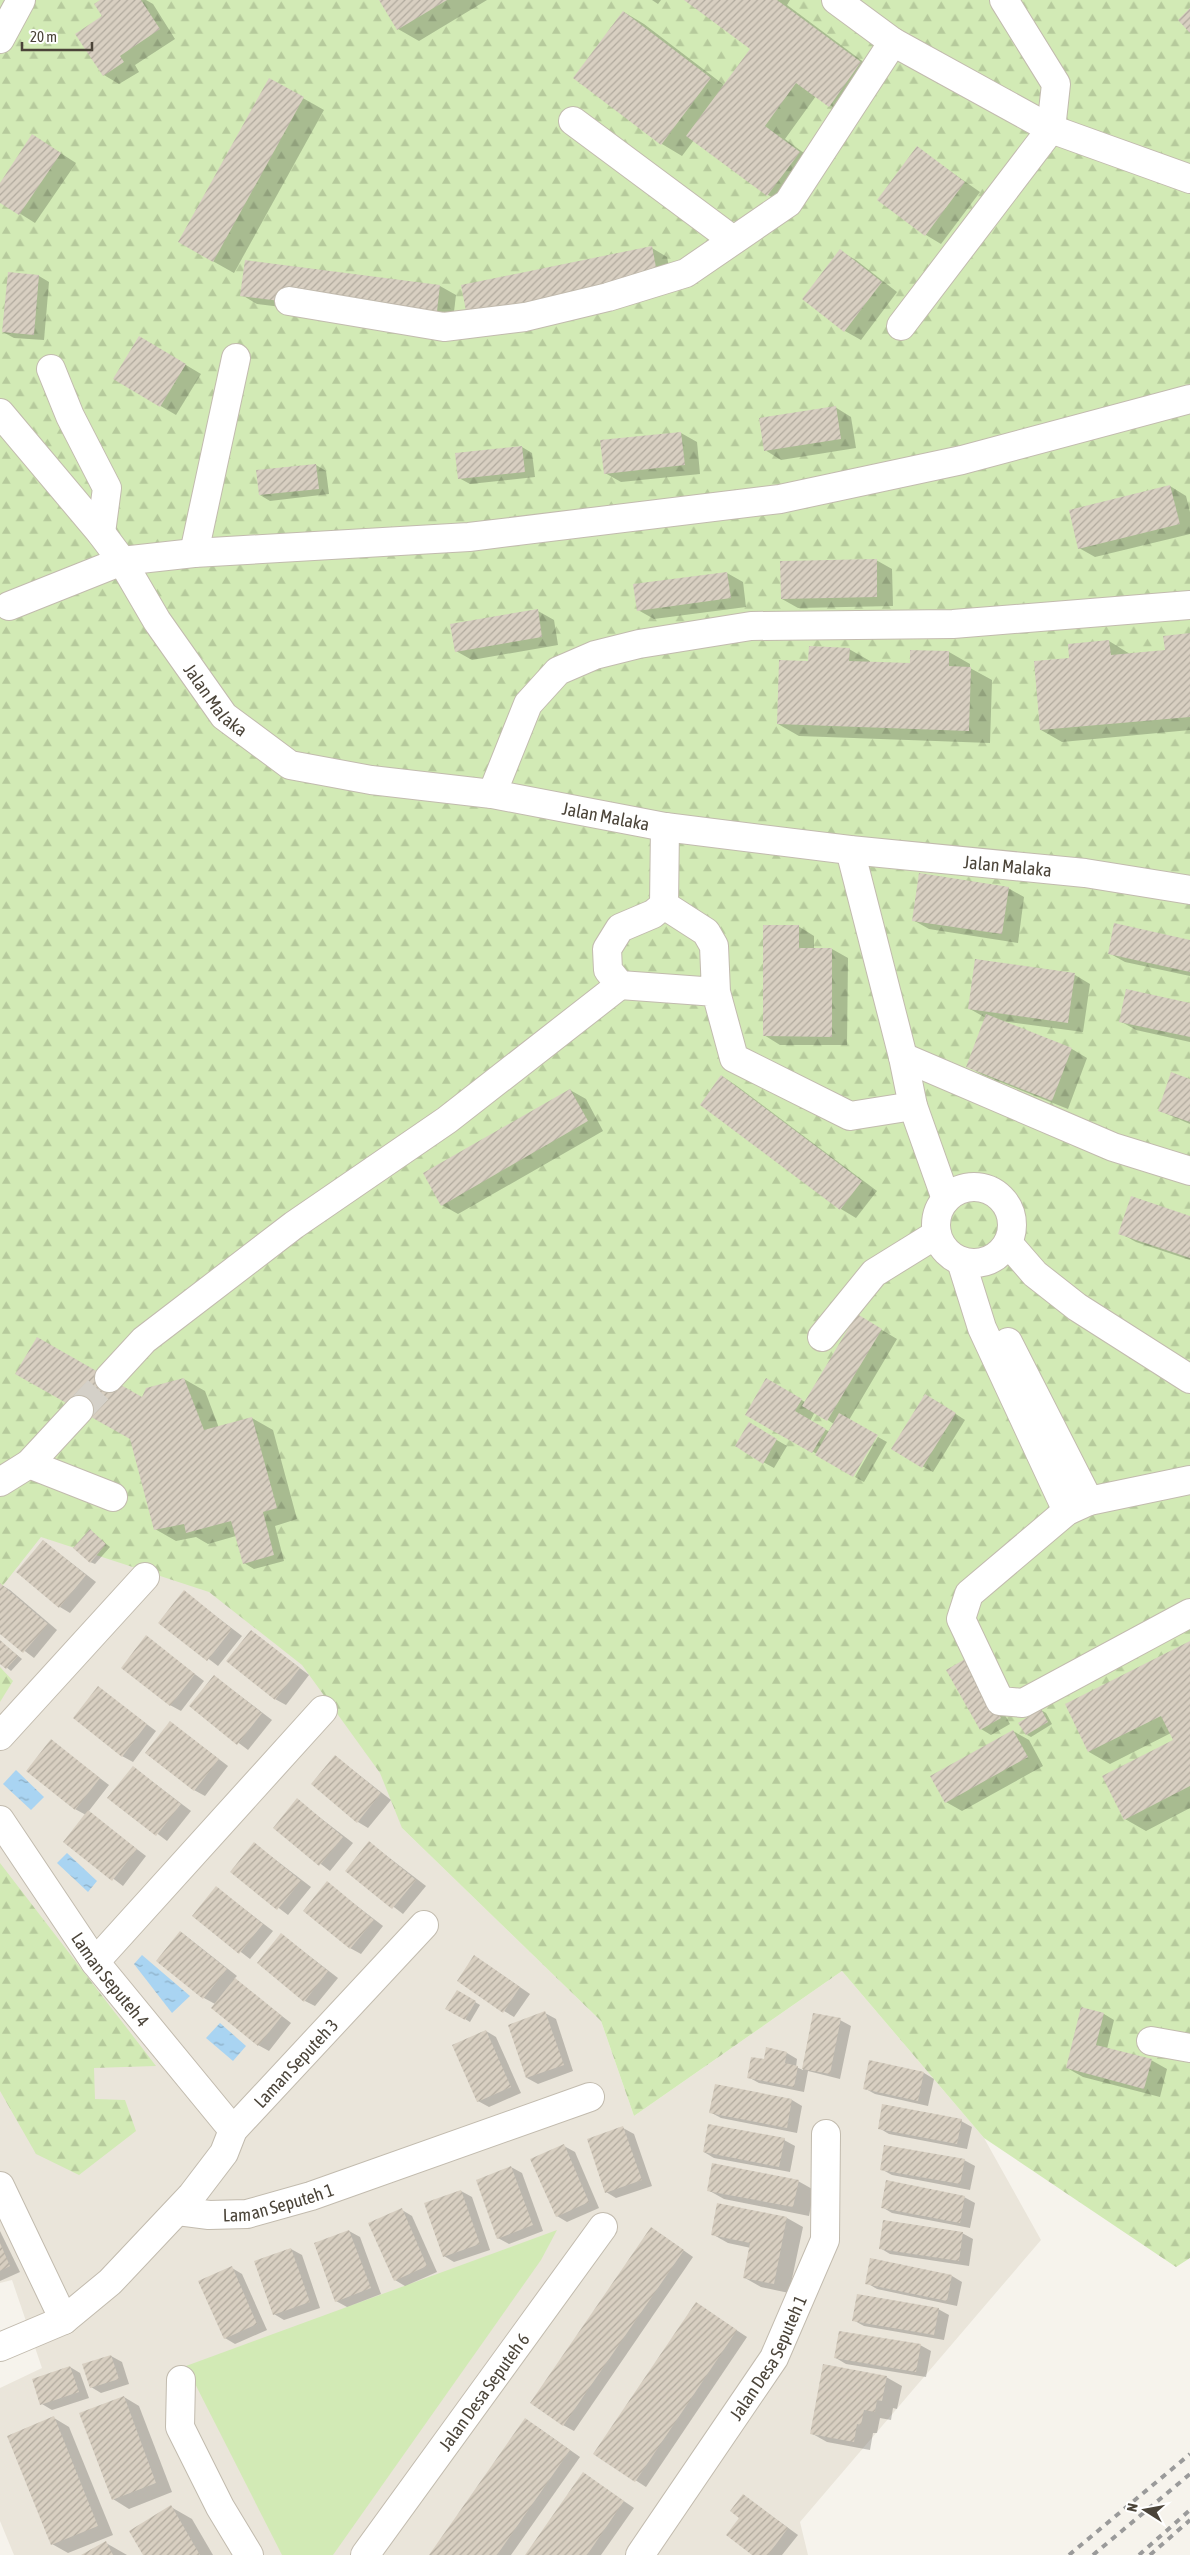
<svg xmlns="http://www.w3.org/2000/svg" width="1190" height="2555" font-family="'Asap Condensed',sans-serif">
<defs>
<pattern id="forest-firs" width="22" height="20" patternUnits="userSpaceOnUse" patternTransform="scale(1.25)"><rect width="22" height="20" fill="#d2eab5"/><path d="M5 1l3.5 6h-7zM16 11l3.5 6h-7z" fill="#b6ca9c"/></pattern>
<pattern id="water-ripples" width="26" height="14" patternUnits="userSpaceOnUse" patternTransform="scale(1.25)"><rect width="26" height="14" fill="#a9d4f2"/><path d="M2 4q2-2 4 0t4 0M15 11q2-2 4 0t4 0" fill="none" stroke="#8caec5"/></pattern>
<pattern id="building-hatch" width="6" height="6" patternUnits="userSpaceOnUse" patternTransform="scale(1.25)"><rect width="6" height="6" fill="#d8cfc1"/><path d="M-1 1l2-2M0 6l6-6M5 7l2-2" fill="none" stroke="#b1aa9e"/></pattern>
</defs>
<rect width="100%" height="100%" fill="#f6f3ec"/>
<!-- residential -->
<path fill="#eae5da" d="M40,1506L326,1651L410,1785L402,1828L601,2021L634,2116L842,1971L984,2138L1041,2240L800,2522L808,2555H14L0,2521V2388L42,2368L12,2280L0,2283V1553Z"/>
<!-- forest -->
<g fill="url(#forest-firs)">
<path d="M0,0H1190V2258L1176,2267L984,2138L842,1971L634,2116L601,2021L402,1828L380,1773L302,1665L209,1592L41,1537L0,1589Z"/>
<path d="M0,1667L13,1681L0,1702Z"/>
<path d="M0,1863L156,2066L94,2068L95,2099L125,2100L136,2131L79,2175L36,2154L0,2091Z"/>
</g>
<!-- park -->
<path fill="#d2eab5" d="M557,2230L541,2260L333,2555H282L186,2366Z"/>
<!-- water -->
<g fill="url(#water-ripples)">
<path d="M16,1770L44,1797L31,1810L3,1784Z"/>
<path d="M67,1853L97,1881L88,1892L57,1863Z"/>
<path d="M142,1955L190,1996L172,2013L134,1964Z"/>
<path d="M220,2023L246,2046L233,2061L206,2038Z"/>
</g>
<!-- shadow -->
<g fill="#0003" fill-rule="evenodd">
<path d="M102,0H146L153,4L175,39L135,65L139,72L119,84L104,75Z"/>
<path d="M381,0H487L419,41L398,29Z"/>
<path d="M652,0H661L658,4Z"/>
<path d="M686,0H790L787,5L881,75L850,118L816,96L785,139L820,165L789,207L768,195L694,140L682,156L662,144L624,12L644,24L724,85L751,49Z"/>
<path d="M269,79L324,110L234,273L200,254Z"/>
<path d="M48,145L76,163L35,223L0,201V185Z"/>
<path d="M917,148L980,192L941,244L926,235Z"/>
<path d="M652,248L667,257L674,291L485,330Z"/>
<path d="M840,251L856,260L897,292L861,340L845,331L804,298Z"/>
<path d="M246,262L440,286L456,295L452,328L257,304L242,295Z"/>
<path d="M9,273L39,276L49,282L44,340L14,338L3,332Z"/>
<path d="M139,337L201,374L176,415L115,379Z"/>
<path d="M835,407L851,417L856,448L781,460L765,450Z"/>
<path d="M681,433L697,442L700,474L621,482L605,473Z"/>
<path d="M522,447L532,453L535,477L470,484L459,478Z"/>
<path d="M316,465L326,471L329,494L270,501L260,495Z"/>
<path d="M1170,486L1186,496L1190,512V534L1095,557L1079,548Z"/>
<path d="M876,560L892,569L893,606L798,608L782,599Z"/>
<path d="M727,573L743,582L746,607L654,619L638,610L635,586Z"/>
<path d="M538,611L554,620L558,645L472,660L456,651Z"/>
<path d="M1190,635V730L1062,742L1041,730L1070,659L1069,645L1109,641L1130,654L1166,651Z"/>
<path d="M849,649L870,661V663L911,664L912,651L949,652L970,664V668L992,680L990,743L799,736L778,724L809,662Z"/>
<path d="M1008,888L1024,897L1018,943L929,929L913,920Z"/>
<path d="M798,926L814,936V949H832L848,958L847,1045H780L764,1035Z"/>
<path d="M1190,941V976L1125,962L1109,953Z"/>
<path d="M1075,975L1090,984L1083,1032L1001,1021L1072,1049L1087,1058L1068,1109L983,1075L967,1066L986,1018L970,1009Z"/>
<path d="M1190,1004V1042L1136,1030L1120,1021Z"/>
<path d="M722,1076L737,1086L877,1191L856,1218L841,1209L701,1104Z"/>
<path d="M1190,1080V1124L1160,1111Z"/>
<path d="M570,1090L586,1099L603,1131L458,1214L442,1205Z"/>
<path d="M1190,1217V1260L1136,1242L1120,1233Z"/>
<path d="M857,1315L897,1339L849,1420L817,1454L747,1415L766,1380L805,1402ZM815,1412L834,1424L830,1432L810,1421Z"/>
<path d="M184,1379L205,1391L219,1428L252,1418L273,1430L297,1519L275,1526L284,1561L254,1569L244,1563L236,1536L208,1544L196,1537L176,1541L155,1529L143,1399Z"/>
<path d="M936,1401L965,1420L933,1472L922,1466Z"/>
<path d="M750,1424L787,1446L774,1468L763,1462Z"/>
<path d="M878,1437L887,1442L864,1482L855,1477Z"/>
<path d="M91,1531L110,1547L95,1564L90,1562Z"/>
<path d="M43,1541L96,1582L70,1613L60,1607Z"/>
<path d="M0,1584L10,1590L57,1630L34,1658L0,1632Z"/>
<path d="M184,1592L242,1636L218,1666L160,1622Z"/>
<path d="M251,1631L309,1675L286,1705L275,1699Z"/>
<path d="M146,1637L204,1681L181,1711L170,1705Z"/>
<path d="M0,1641L22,1659L11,1671L0,1662Z"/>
<path d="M1190,1642V1808L1146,1831L1125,1819L1176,1740L1171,1733L1110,1764L1089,1752L1066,1705Z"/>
<path d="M977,1665L1010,1724L991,1735L981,1729Z"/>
<path d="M214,1676L272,1720L248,1750L190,1706Z"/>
<path d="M98,1688L156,1731L133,1762L122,1756Z"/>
<path d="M1041,1710L1046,1713L1052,1724L1031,1737L1027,1735Z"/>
<path d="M170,1722L228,1766L205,1796L194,1790Z"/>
<path d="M1013,1731L1029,1740L1043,1766L962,1811L946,1802Z"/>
<path d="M51,1741L109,1785L88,1812L146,1856L123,1886L65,1842L86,1815L75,1809Z"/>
<path d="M335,1756L391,1800L368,1828L358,1822Z"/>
<path d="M133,1767L191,1811L167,1841L109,1797Z"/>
<path d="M297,1800L353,1843L330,1871L274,1828Z"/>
<path d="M370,1843L426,1886L403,1914L347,1871Z"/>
<path d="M255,1844L311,1887L288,1915L232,1872Z"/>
<path d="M327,1883L383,1926L361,1954L350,1948Z"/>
<path d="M217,1888L273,1931L250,1959L194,1916Z"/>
<path d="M181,1932L237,1976L234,1979L291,2023L269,2051L258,2045L215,2004L204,1998Z"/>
<path d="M282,1935L338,1978L315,2006L305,2001Z"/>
<path d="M485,1963L530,1994L514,2017L504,2011Z"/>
<path d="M457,1991L480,2005L470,2022L447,2008Z"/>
<path d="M1082,2009L1104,2014L1114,2020L1107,2049L1151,2060L1167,2069L1160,2097L1083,2077L1067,2068Z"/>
<path d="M545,2013L556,2019L573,2071L538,2084L527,2078L510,2025Z"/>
<path d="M814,2014L840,2020L851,2026L840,2079L808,2071L804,2092L759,2083L748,2077L765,2061L767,2049L787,2053L797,2059L796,2067L803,2070Z"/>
<path d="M486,2031L496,2037L521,2093L489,2107L478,2101Z"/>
<path d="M924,2073L934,2079L928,2106L875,2094L864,2088Z"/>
<path d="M716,2085L792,2100L802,2106L797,2133L721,2118L710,2112Z"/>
<path d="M961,2121L972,2127L967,2149L889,2134L879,2128Z"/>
<path d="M623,2128L634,2134L652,2186L616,2198L606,2192Z"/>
<path d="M784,2140L795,2146L790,2172L714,2158L704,2152Z"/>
<path d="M564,2146L575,2152L599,2208L567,2222L557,2216Z"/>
<path d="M964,2160L975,2166L970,2190L892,2175L881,2169Z"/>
<path d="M511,2167L522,2173L543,2231L509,2244L498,2238Z"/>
<path d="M798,2181L814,2190L809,2216L724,2199L708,2190Z"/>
<path d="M461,2191L472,2197L490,2250L454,2262L444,2256Z"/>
<path d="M964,2197L975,2203L970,2228L892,2213L882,2207Z"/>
<path d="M402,2210L412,2216L437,2272L405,2286L395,2280Z"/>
<path d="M787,2218L803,2227L789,2293L761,2287L745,2278L751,2248L728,2243L712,2234Z"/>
<path d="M0,2231L20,2272L0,2281Z"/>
<path d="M349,2231L360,2237L381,2294L347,2307L336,2301Z"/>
<path d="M962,2233L973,2239L969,2266L890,2254L880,2248Z"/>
<path d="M662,2235L693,2257L574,2431L563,2425Z"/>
<path d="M291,2249L302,2255L320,2308L284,2320L274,2314Z"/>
<path d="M871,2259L952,2276L962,2282L957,2306L877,2289L867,2283Z"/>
<path d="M232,2268L242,2274L267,2330L235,2344L225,2338Z"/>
<path d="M938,2309L949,2315L944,2340L864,2326L853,2320Z"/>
<path d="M706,2310L747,2337L646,2487L595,2454Z"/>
<path d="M920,2345L931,2351L926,2377L846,2364L836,2358Z"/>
<path d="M111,2356L122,2362L129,2384L101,2393L91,2387Z"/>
<path d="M70,2367L80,2373L89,2398L52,2410L42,2404Z"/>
<path d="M886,2377L902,2386L897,2409L893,2408L891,2420L880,2418L877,2433H873L870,2450L827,2442L811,2433Z"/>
<path d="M124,2397L139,2406L172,2492L129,2509L113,2499Z"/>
<path d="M54,2418L69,2427L113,2535L68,2553L52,2544Z"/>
<path d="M536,2426L580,2457L511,2555H431Z"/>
<path d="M593,2480L634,2508L601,2555H527Z"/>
<path d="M743,2495L798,2535L782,2555H755L741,2518Z"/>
<path d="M171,2507L192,2519L213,2555H145Z"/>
<path d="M106,2543L127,2555H83Z"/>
</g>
<!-- building -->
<g fill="url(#building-hatch)">
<path d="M100,0H141L160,29L120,56L124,62L103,76L75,34L102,16L94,4Z"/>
<path d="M379,0H447L397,30Z"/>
<path d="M684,0H777L861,62L829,107L796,83L765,126L800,152L767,196L686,136L750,49Z"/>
<path d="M1190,8V33L1178,20Z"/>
<path d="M623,11L711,78L661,145L573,78Z"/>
<path d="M269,78L304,97L213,262L178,242Z"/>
<path d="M32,134L61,153L19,215L0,203V183Z"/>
<path d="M917,146L965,182L925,236L877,200Z"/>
<path d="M652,246L659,283L468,321L461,285Z"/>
<path d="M840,249L882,282L844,332L802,299Z"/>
<path d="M245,260L440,285L436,320L240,296Z"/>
<path d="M8,272L39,275L34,335L2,332Z"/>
<path d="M139,336L186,364L160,407L113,379Z"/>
<path d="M836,406L841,439L764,451L759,418Z"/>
<path d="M681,432L685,465L604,474L600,440Z"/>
<path d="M522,446L525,472L458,479L455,453Z"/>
<path d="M316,464L319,489L259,495L256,470Z"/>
<path d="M1170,485L1180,524L1078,549L1069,510Z"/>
<path d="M877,559V597L781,599L780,561Z"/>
<path d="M727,572L731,598L637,611L633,584Z"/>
<path d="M538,609L542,637L455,652L450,624Z"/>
<path d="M1190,633V717L1040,730L1034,661L1069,658L1068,644L1109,640L1111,655L1165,650L1163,636Z"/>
<path d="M809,646L850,648L849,661L910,663V650L949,651V666L971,667L969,731L777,724L779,660L808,661Z"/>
<path d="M919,873L1009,887L1002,934L912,921Z"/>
<path d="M1114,923L1190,940V972L1108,954Z"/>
<path d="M763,925H799V948H832V1037L763,1036Z"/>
<path d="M975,959L1075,973L1068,1023L968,1009Z"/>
<path d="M1126,989L1190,1003V1037L1119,1022Z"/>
<path d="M986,1014L1072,1048L1052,1101L966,1067Z"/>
<path d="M1171,1072L1190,1079V1122L1158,1111Z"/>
<path d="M721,1075L862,1181L840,1210L700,1105Z"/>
<path d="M570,1089L588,1121L441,1206L423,1173Z"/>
<path d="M1131,1196L1190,1216V1258L1118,1234Z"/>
<path d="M857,1314L882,1329L827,1421L802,1406Z"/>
<path d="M37,1337L142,1397L146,1388L184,1378L204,1430L252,1417L277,1508L263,1512L274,1555L243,1564L231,1521L186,1533L184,1524L154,1530L130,1439L15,1374Z"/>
<path d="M766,1378L802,1399L795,1411L826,1429L812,1453L745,1415Z"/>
<path d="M925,1394L956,1413L922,1468L891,1449Z"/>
<path d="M839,1413L878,1435L853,1477L815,1455Z"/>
<path d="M749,1422L777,1439L763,1464L735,1446Z"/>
<path d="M90,1529L106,1544L90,1563L73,1548Z"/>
<path d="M43,1540L86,1575L59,1608L16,1572Z"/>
<path d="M0,1583L48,1624L23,1653L0,1634Z"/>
<path d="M184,1590L232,1629L207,1661L158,1623Z"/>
<path d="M251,1630L300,1668L275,1700L226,1661Z"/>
<path d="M146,1635L195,1674L170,1706L121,1668Z"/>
<path d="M0,1640L18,1656L6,1669L0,1664Z"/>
<path d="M1190,1641V1786L1124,1820L1102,1776L1173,1740L1161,1716L1088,1752L1065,1704Z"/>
<path d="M967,1658L1001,1718L980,1730L946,1670Z"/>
<path d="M214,1675L262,1713L237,1745L189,1706Z"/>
<path d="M98,1686L147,1724L122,1757L73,1718Z"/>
<path d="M1041,1709L1048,1722L1026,1735L1018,1723Z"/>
<path d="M170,1721L219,1759L194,1791L145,1753Z"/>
<path d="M1013,1730L1028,1757L945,1803L930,1776Z"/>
<path d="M51,1739L100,1778L75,1810L26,1771Z"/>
<path d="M335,1755L381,1793L357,1823L311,1784Z"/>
<path d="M133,1766L181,1804L156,1836L107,1798Z"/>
<path d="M297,1798L343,1837L319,1866L273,1828Z"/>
<path d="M88,1810L137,1849L112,1881L63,1842Z"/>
<path d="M369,1841L416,1880L392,1909L345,1871Z"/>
<path d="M254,1842L301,1881L277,1910L230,1872Z"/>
<path d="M327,1881L374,1920L350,1949L303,1911Z"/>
<path d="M216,1886L263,1924L239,1954L192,1916Z"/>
<path d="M180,1931L227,1969L203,1999L156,1961Z"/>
<path d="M281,1933L328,1971L304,2002L257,1963Z"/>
<path d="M474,1955L520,1987L503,2013L457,1981Z"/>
<path d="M235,1978L282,2016L258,2046L211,2008Z"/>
<path d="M457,1990L476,2001L465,2020L445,2009Z"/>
<path d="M1081,2007L1104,2013L1096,2045L1152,2059L1144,2089L1066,2068Z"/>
<path d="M545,2011L564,2065L526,2078L508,2025Z"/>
<path d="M813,2013L841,2018L830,2074L802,2069Z"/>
<path d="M486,2030L511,2087L477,2102L452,2045Z"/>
<path d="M766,2047L787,2052L785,2063L798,2066L794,2087L747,2078L751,2057L764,2059Z"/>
<path d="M869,2060L924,2072L918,2101L863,2089Z"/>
<path d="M715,2084L792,2099L787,2128L709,2113Z"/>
<path d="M882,2104L962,2119L957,2144L878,2129Z"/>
<path d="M708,2124L785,2138L779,2167L703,2152Z"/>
<path d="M623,2126L642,2180L605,2193L587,2139Z"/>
<path d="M564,2144L589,2202L556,2217L530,2159Z"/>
<path d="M884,2145L965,2159L960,2184L880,2170Z"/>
<path d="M712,2163L799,2180L793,2207L707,2191Z"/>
<path d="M511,2166L533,2225L497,2239L476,2180Z"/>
<path d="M886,2180L965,2196L960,2223L881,2208Z"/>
<path d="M461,2190L480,2244L443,2257L424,2203Z"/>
<path d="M717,2203L787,2217L774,2284L743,2278L750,2243L711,2235Z"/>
<path d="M402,2208L427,2266L394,2281L368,2223Z"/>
<path d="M883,2220L963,2232L959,2261L879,2249Z"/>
<path d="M651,2227L684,2250L563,2426L530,2403Z"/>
<path d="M349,2230L371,2288L335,2302L314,2243Z"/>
<path d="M0,2243L10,2266L0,2271Z"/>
<path d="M291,2248L310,2302L273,2315L254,2261Z"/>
<path d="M870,2258L952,2275L947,2301L865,2284Z"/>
<path d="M232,2266L257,2324L224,2339L198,2281Z"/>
<path d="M857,2294L939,2308L934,2335L852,2321Z"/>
<path d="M696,2302L737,2330L635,2482L593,2454Z"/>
<path d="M839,2331L921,2344L916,2372L834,2358Z"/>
<path d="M111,2355L119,2379L90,2388L82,2364Z"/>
<path d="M823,2364L887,2376L882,2401L877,2400L875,2412L864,2410L861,2425L857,2424L854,2442L810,2434Z"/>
<path d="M70,2366L79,2392L40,2405L32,2379Z"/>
<path d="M124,2396L156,2483L112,2500L79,2413Z"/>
<path d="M54,2416L98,2526L51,2545L7,2436Z"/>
<path d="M525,2418L570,2450L497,2555H429Z"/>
<path d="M583,2472L624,2501L587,2555H525Z"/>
<path d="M743,2494L788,2528L768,2555H752L726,2535L739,2518L730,2511Z"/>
<path d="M171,2505L200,2555H143L129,2531Z"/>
<path d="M106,2541L113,2555H81Z"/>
</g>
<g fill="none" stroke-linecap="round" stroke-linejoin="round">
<!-- minor-tunnel -->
<path stroke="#d4d0c8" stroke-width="28" stroke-dasharray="28 14" stroke-linecap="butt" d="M79,1410L109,1378"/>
<defs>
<g id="minor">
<path d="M836,0L893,42"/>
<path d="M0,39L21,0"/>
<path d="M573,121L733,240"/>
<path d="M289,301L444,327L525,317L608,297L686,273L788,203L893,42L1051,129L1190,179"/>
<path d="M901,326L1051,129L1056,84L1004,0"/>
<path d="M51,369L70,416L107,488L101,533"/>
<path id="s1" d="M0,413L101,533L122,561L157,621L224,716L290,765L371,780L492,794L665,827L850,850L1085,873L1190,890"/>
<path d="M194,553L236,358"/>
<path d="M9,606L122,561L194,553L469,537L780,499L962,460L1190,399"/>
<path d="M492,794L528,704L558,671L595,655L639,644L751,626L953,624L1190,605"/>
<path d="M850,850L903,1057L913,1106L946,1199"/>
<path d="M664,905L665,827"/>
<path d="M716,992L620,985L608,970L607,949L620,928L653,914L664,905L706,932L714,946L716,992L734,1058L850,1116L913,1106"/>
<path d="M903,1057L1113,1147L1190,1171"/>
<circle cx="974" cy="1225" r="38"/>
<path d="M1008,1243L1035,1274L1077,1307L1190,1379"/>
<path d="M961,1261L982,1328L1067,1511"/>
<path d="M822,1337L874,1273L937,1234"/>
<path d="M1008,1342L1089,1501"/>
<path d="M109,1378L144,1340L294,1225L447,1120L620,985"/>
<path d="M29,1464L113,1497"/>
<path d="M1190,1480L1089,1501L1067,1511L969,1594L961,1619L1000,1701L1023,1703L1190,1613"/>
<path d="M0,1482L29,1464L79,1410"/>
<path d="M0,1736L145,1577"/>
<path id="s2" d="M0,1820L95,1962L233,2130"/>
<path d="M95,1962L323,1710"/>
<path d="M1151,2041L1190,2048"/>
<path d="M0,2186L64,2320"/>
<path id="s3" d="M178,2211L209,2215L247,2214L311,2196L590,2097"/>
<path id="s4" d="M0,2347L64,2320L110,2282L192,2195L224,2153L233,2130L424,1925"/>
<path d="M181,2380L180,2427L220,2507L249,2555"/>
<path id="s5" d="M365,2555L603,2227"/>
<path id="s6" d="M640,2555L774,2358L825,2240L826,2134"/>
</g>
</defs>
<!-- minor casing -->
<use href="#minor" stroke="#c2bbae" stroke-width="30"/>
<!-- minor -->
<use href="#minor" stroke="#fff" stroke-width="28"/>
<!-- rail -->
<g stroke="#9a9a9a" stroke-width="4" stroke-dasharray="6 6" stroke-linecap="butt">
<path d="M1069,2555L1190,2454"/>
<path d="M1093,2555L1190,2474"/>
<path d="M1139,2555L1190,2510"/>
<path d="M1150,2555L1190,2520"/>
</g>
</g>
<g text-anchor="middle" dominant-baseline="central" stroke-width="5" stroke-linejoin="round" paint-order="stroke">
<!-- street labels -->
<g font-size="18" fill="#4b4439" stroke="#fff">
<text stroke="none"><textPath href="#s1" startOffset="360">Jalan Malaka</textPath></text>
<text stroke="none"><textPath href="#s1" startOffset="780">Jalan Malaka</textPath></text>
<text stroke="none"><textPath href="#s1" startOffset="1185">Jalan Malaka</textPath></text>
<text stroke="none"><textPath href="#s2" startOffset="194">Laman Seputeh 4</textPath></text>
<text stroke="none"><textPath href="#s4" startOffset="418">Laman Seputeh 3</textPath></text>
<text stroke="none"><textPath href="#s3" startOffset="102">Laman Seputeh 1</textPath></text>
<text stroke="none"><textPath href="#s6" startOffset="236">Jalan Desa Seputeh 1</textPath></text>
<text stroke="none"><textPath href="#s5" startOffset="202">Jalan Desa Seputeh 6</textPath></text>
</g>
</g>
<!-- north arrow -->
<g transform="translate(1145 2510) rotate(281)" stroke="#ffffff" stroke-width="4" paint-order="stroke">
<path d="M0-4L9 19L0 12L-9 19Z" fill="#4b4439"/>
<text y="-8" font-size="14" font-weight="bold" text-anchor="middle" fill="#4b4439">N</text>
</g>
<!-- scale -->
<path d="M22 42v8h70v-8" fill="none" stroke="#4b4439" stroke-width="2.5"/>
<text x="30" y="42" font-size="15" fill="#4b4439" stroke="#ffffff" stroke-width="4" paint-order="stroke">20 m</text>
</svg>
